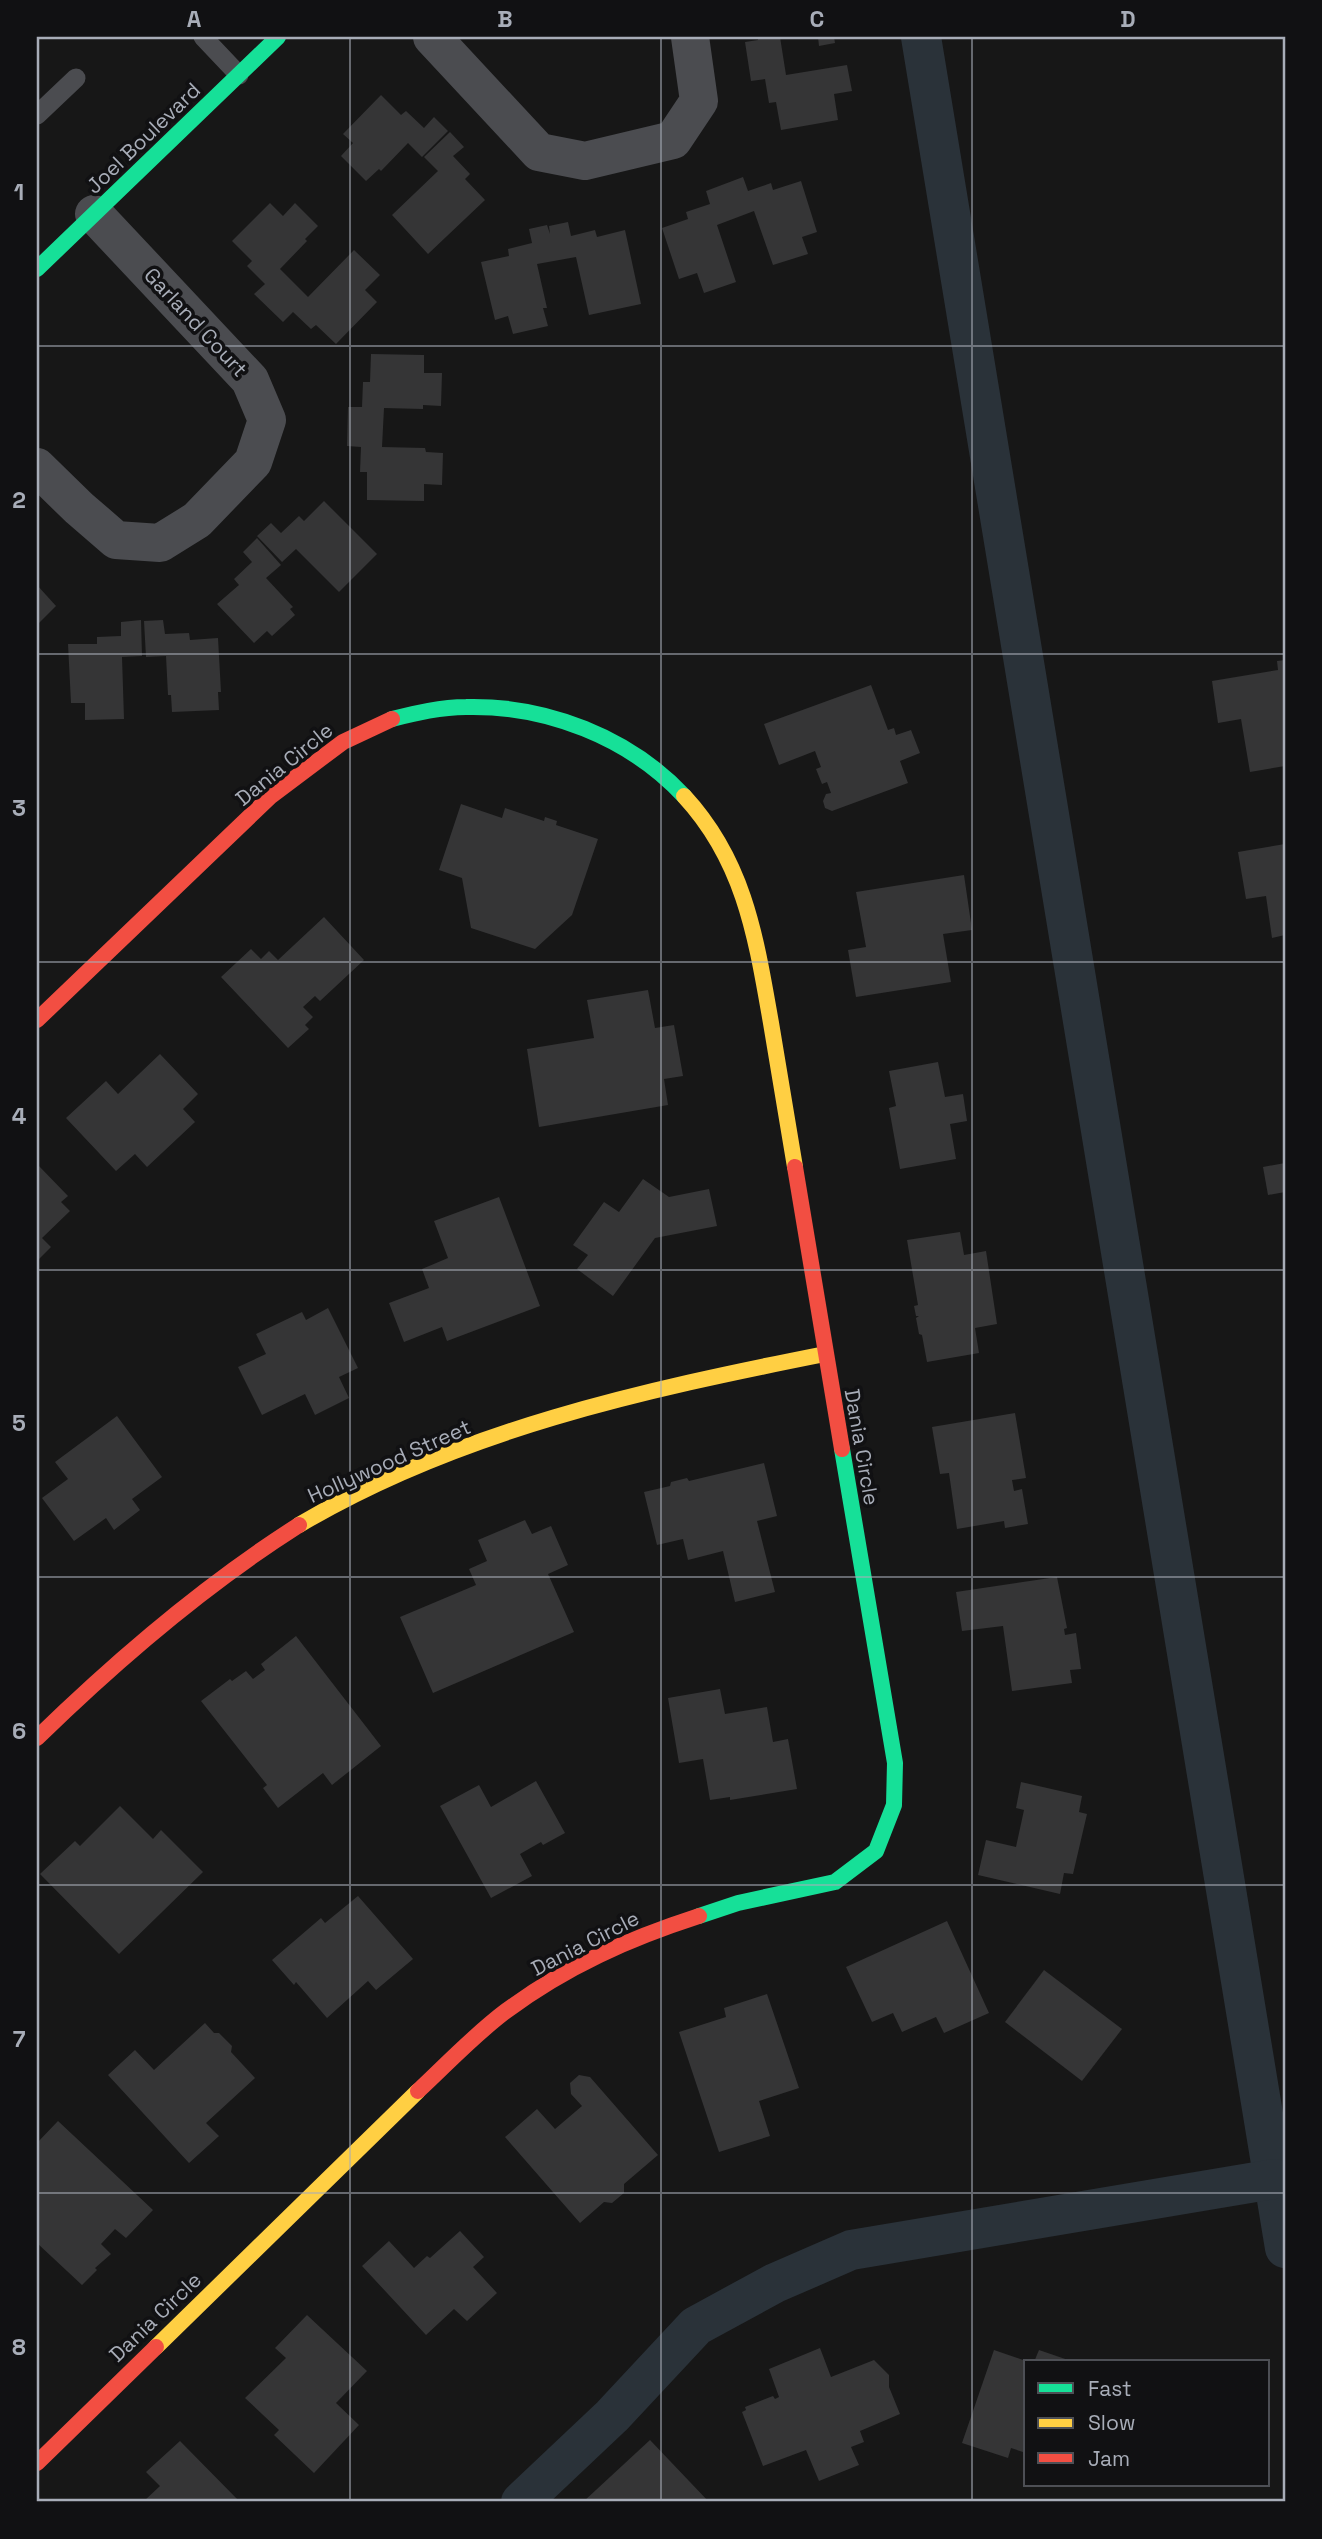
<svg xmlns="http://www.w3.org/2000/svg" width="1322" height="2539" font-family="'Space Grotesk',sans-serif">
<rect width="100%" height="100%" fill="#171717"/>
<g fill="none" stroke-linecap="round" stroke-linejoin="round">
<!-- canal -->
<g stroke="#2a3239" stroke-width="40">
<path d="M921,37L1285,2248"/>
<path d="M521,2502L612,2416L696,2326L775,2283L851,2250L1274,2179"/>
</g>
</g>
<!-- building -->
<g fill="#353536">
<path d="M758,37H780L786,75L847,65L852,91L834,94L838,120L781,130L776,102L769,103L765,79L751,81L745,42L758,40Z"/>
<path d="M818,37H834L835,43L819,46Z"/>
<path d="M381,95L401,115L406,111L424,128L434,117L448,131L422,157L408,143L381,171L379,169L366,181L341,156L353,143L343,134Z"/>
<path d="M450,132L464,147L453,156L470,174L465,179L485,200L428,254L392,215L438,171L424,157Z"/>
<path d="M743,177L748,191L771,183L773,190L801,181L817,232L802,237L808,254L773,265L754,211L717,225L736,282L704,293L697,273L679,279L662,228L688,219L686,212L710,204L706,191Z"/>
<path d="M270,203L283,216L295,203L318,226L305,239L307,241L280,269L308,297L354,250L380,275L365,290L377,302L336,344L316,325L311,329L293,312L283,322L254,294L265,284L247,266L252,261L232,241Z"/>
<path d="M568,222L571,236L595,230L597,237L625,230L641,304L589,315L576,257L537,264L547,308H543L548,326L513,334L508,316L495,320L481,262L509,256L508,249L532,243L529,229L547,225L550,234L549,226Z"/>
<path d="M371,354L424,355V373H442L441,406L423,405V409L384,408L382,447L425,448L426,452L443,453L442,485L424,484V501L367,500V472H360L361,447L347,446L348,407H362L363,382H370Z"/>
<path d="M324,501L377,554L339,592L296,549L282,562L257,536L271,523L281,533L299,516L304,521Z"/>
<path d="M257,538L281,565L266,578L293,607L290,609L295,615L272,636L267,631L254,643L217,604L239,585L234,579L252,562L243,552Z"/>
<path d="M37,585L56,606L37,625Z"/>
<path d="M141,620L142,656L122,657L124,719L85,720V703H71L68,644H97V637L121,636V622Z"/>
<path d="M163,620L165,634L189,633L190,640L218,638L221,692H218L219,710L172,712L171,695H168L166,656L146,657L144,621Z"/>
<path d="M1285,660V766L1250,772L1241,719L1218,723L1212,681L1278,670L1277,661Z"/>
<path d="M871,685L888,730L894,728L896,735L911,730L920,753L900,761L908,783L832,811L825,808L823,801L826,794L831,793L827,782L822,784L816,769L821,767L815,751L779,765L764,724Z"/>
<path d="M461,804L502,818L505,808L544,821L545,817L557,821L556,825L598,839L572,915L535,949L471,928L462,878L439,870Z"/>
<path d="M1285,844V935L1272,938L1266,896L1246,899L1238,852Z"/>
<path d="M964,875L972,930L943,934L951,982L856,997L848,950L866,947L856,892Z"/>
<path d="M324,917L364,960L320,1001L315,996L303,1007L313,1017L305,1025L309,1029L288,1048L221,977L251,949L261,959L269,951L278,960Z"/>
<path d="M648,990L655,1028L674,1025L683,1076L664,1079L668,1105L539,1127L527,1049L594,1038L587,1000Z"/>
<path d="M160,1054L198,1094L183,1109L195,1122L147,1167L135,1154L116,1171L66,1118L106,1081L118,1094Z"/>
<path d="M938,1062L945,1097L963,1094L967,1121L950,1124L956,1159L900,1169L889,1108L896,1106L889,1071Z"/>
<path d="M1285,1163V1192L1268,1195L1263,1167Z"/>
<path d="M37,1164L68,1196L61,1202L70,1211L42,1238L51,1247L37,1261Z"/>
<path d="M643,1179L669,1197L709,1189L717,1226L655,1238L613,1296L577,1269L588,1255L573,1245L604,1202L619,1212Z"/>
<path d="M499,1197L540,1306L447,1341L442,1327L404,1342L389,1303L429,1288L422,1269L448,1258L434,1221Z"/>
<path d="M960,1232L964,1255L986,1251L997,1324L975,1328L979,1353L927,1362L922,1335L919,1334L916,1318L919,1316H916L914,1306L918,1305L907,1240Z"/>
<path d="M328,1308L358,1368L339,1377L349,1398L315,1415L305,1394L262,1415L238,1367L266,1354L256,1334L302,1312L306,1320Z"/>
<path d="M1015,1413L1026,1478L1012,1480L1014,1491L1022,1489L1028,1524L1005,1528L1004,1521L957,1529L949,1473L940,1474L932,1427Z"/>
<path d="M117,1416L162,1477L132,1499L140,1510L114,1530L106,1518L74,1541L42,1498L68,1479L55,1462Z"/>
<path d="M764,1463L777,1516L757,1521L775,1592L735,1602L723,1551L688,1560L683,1539L657,1545L644,1492L670,1486L671,1482L687,1478L689,1481Z"/>
<path d="M525,1520L532,1534L551,1526L568,1565L548,1574L574,1632L433,1693L400,1617L476,1585L469,1569L487,1561L478,1540Z"/>
<path d="M1057,1577L1067,1628L1064,1629L1065,1635L1076,1633L1081,1669L1070,1670L1072,1683L1012,1691L1003,1626L962,1631L956,1592Z"/>
<path d="M296,1636L381,1746L332,1785L323,1773L278,1808L263,1788L267,1785L201,1701L230,1679L232,1681L246,1671L253,1679L265,1670L261,1664Z"/>
<path d="M720,1689L725,1714L767,1707L773,1742L788,1739L797,1789L730,1800V1797L710,1800L703,1759L679,1763L668,1698Z"/>
<path d="M536,1781L565,1833L543,1845L541,1842L520,1854L532,1876L491,1898L440,1806L479,1785L491,1807Z"/>
<path d="M1021,1782L1082,1796L1079,1812L1087,1814L1073,1874L1064,1873L1060,1894L978,1875L986,1840L1016,1847L1024,1810L1016,1808Z"/>
<path d="M120,1806L153,1839L161,1830L203,1872L119,1954L40,1874L75,1841L80,1846Z"/>
<path d="M358,1896L413,1959L376,1990L368,1981L327,2018L296,1982L294,1985L272,1960L321,1918L325,1923Z"/>
<path d="M947,1921L989,2013L944,2033L936,2017L902,2032L893,2013L872,2022L846,1967Z"/>
<path d="M1044,1970L1122,2029L1082,2081L1005,2022Z"/>
<path d="M767,1994L799,2088L759,2101L770,2136L719,2152L679,2032L726,2017L724,2008Z"/>
<path d="M205,2023L214,2033H219L232,2046L231,2052L255,2078L206,2123L219,2136L189,2163L108,2075L135,2050L154,2070Z"/>
<path d="M579,2075L590,2077L658,2155L624,2184V2193L612,2203L604,2202L580,2223L505,2137L537,2109L555,2129L582,2106L571,2094L570,2083Z"/>
<path d="M58,2121L153,2210L126,2238L115,2229L101,2244L111,2254L95,2268L97,2270L82,2285L37,2243V2143Z"/>
<path d="M460,2231L484,2257L473,2267L497,2293L467,2321L454,2309L426,2335L362,2266L389,2241L414,2268L427,2256L430,2258Z"/>
<path d="M307,2315L367,2371L336,2403L359,2425L314,2473L274,2435L279,2430L245,2398L286,2358L275,2348Z"/>
<path d="M820,2348L831,2377L874,2360L889,2375V2387L900,2414L860,2431L864,2442L851,2447L859,2465L819,2481L806,2450L763,2466L742,2412L746,2410L745,2407L773,2396L775,2399L779,2397L769,2369Z"/>
<path d="M994,2350L1026,2361V2453L1011,2448L1008,2458L962,2443Z"/>
<path d="M1039,2350L1074,2362H1034Z"/>
<path d="M650,2440L709,2502H583Z"/>
<path d="M180,2441L240,2502H143L160,2486L146,2472Z"/>
</g>
<g fill="none" stroke-linecap="round" stroke-linejoin="round">
<!-- lane -->
<g stroke="#4b4c50" stroke-width="19">
<path d="M203,37L239,75"/>
<path d="M37,115L76,78"/>
</g>
<!-- street -->
<g stroke="#4b4c50" stroke-width="38">
<path d="M432,37L539,152L585,161L673,140L699,101L690,37"/>
<path d="M37,467L79,508L116,540L160,543L197,520L253,462L267,420L250,380L94,214"/>
</g>
<!-- fast -->
<g stroke="#16e098" stroke-width="16">
<path d="M37,269L278,37"/>
<path d="M392,719C416,713 441,707 466,707C546,705 629,737 684,796"/>
<path d="M699,1916L738,1903L835,1882L876,1851L894,1805L895,1763L842,1449"/>
</g>
<!-- slow -->
<g stroke="#ffcf43" stroke-width="16">
<path d="M684,796C745,862 756,938 771,1023C779,1071 787,1119 795,1167"/>
<path d="M299,1525C459,1430 644,1390 825,1354"/>
<path d="M156,2347L418,2091"/>
</g>
<!-- jam -->
<g stroke="#f24e42" stroke-width="16">
<path d="M37,1020L271,796L343,742L392,719"/>
<path d="M795,1167L842,1449"/>
<path d="M37,1738C118,1659 203,1586 299,1525"/>
<path d="M418,2091C447,2064 474,2035 506,2011C567,1966 628,1939 699,1916"/>
<path d="M37,2463L156,2347"/>
</g>
</g>
<!-- grid -->
<path fill="none" stroke="#a8adb8" stroke-width="2" stroke-opacity="0.55" d="M350,37V2502M661,37V2502M972,37V2502M37,346H1285M37,654H1285M37,962H1285M37,1270H1285M37,1577H1285M37,1885H1285M37,2193H1285"/>
<g text-anchor="middle" dominant-baseline="central" stroke-width="7" stroke-linejoin="round" paint-order="stroke">
<!-- street labels -->
<g font-size="21" fill="#a8adb8" stroke="#111113">
<text transform="translate(143 138) rotate(-44)">Joel Boulevard</text>
<text transform="translate(196 322) rotate(47)">Garland Court</text>
<text transform="translate(284 764) rotate(-39)">Dania Circle</text>
<text transform="translate(862 1447) rotate(80)">Dania Circle</text>
<text transform="translate(389 1461) rotate(-24)">Hollywood Street</text>
<text transform="translate(585 1943) rotate(-27)">Dania Circle</text>
<text transform="translate(155 2317) rotate(-44)">Dania Circle</text>
</g>
</g>
<!-- border -->
<rect width="1322" height="2539" fill="none" stroke="#111113" stroke-width="77"/>
<!-- legend -->
<rect x="1024" y="2360" width="245" height="126" fill="#111113" stroke="#4d4f55" stroke-width="2"/>
<rect x="1038" y="2383" width="35" height="10" fill="#16e098" stroke="#4d4f55" stroke-width="2"/>
<text x="1088" y="2396" font-size="21" fill="#a8adb8">Fast</text>
<rect x="1038" y="2418" width="35" height="10" fill="#ffcf43" stroke="#4d4f55" stroke-width="2"/>
<text x="1088" y="2430" font-size="21" fill="#a8adb8">Slow</text>
<rect x="1038" y="2453" width="35" height="10" fill="#f24e42" stroke="#4d4f55" stroke-width="2"/>
<text x="1088" y="2466" font-size="21" fill="#a8adb8">Jam</text>
<rect x="38" y="38" width="1246" height="2462" fill="none" stroke="#a8adb8" stroke-width="2.5"/>
<g font-size="23" text-anchor="middle" font-weight="bold" fill="#a8adb8">
<text x="194" y="27">A</text>
<text x="505" y="27">B</text>
<text x="817" y="27">C</text>
<text x="1128" y="27">D</text>
<text x="19" y="200">1</text>
<text x="19" y="508">2</text>
<text x="19" y="816">3</text>
<text x="19" y="1124">4</text>
<text x="19" y="1431">5</text>
<text x="19" y="1739">6</text>
<text x="19" y="2047">7</text>
<text x="19" y="2355">8</text>
</g>
</svg>
